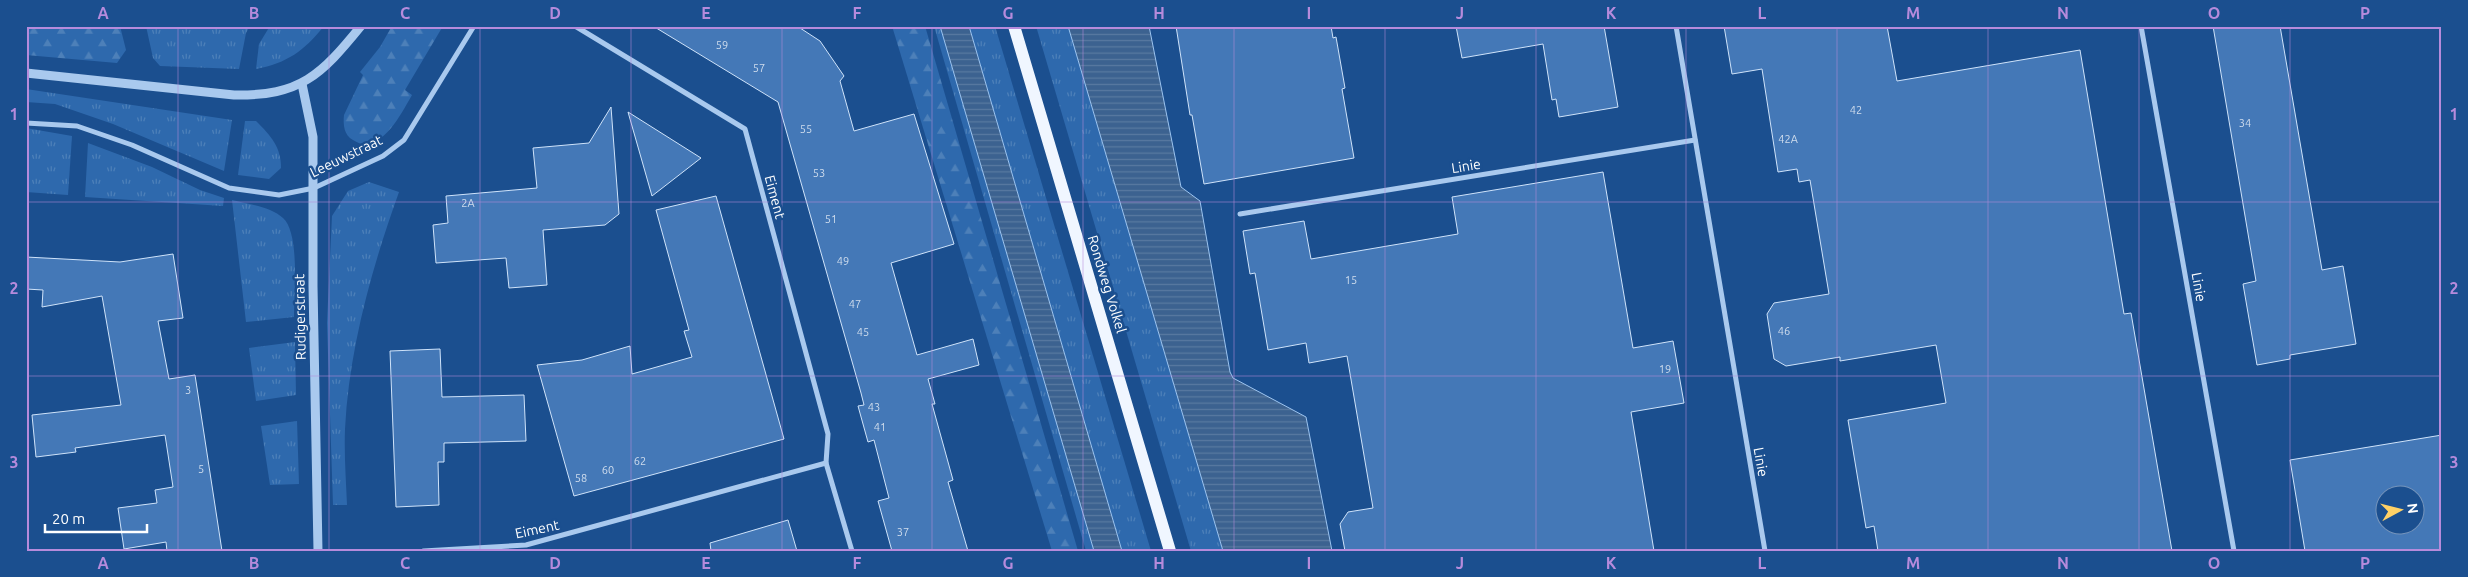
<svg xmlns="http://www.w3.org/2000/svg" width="2468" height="577" font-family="Ubuntu,sans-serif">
<defs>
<pattern id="grass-tufts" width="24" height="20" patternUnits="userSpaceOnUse" patternTransform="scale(1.25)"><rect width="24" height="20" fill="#2e69ad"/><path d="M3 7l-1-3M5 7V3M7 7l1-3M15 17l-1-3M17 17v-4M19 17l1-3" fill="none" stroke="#4d80b9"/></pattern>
<pattern id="forest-firs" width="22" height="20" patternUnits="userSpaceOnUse" patternTransform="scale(1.25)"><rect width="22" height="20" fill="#2e69ad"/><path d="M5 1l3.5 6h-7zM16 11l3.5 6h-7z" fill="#4d80b9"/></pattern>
<pattern id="water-rules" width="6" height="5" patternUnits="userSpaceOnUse" patternTransform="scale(1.25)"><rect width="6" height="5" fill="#3c6290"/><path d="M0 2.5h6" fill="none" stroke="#597aa1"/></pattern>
</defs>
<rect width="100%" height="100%" fill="#1b4f8f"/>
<!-- grass -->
<g fill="url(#grass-tufts)">
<path d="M146,26H250L246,33L239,69L160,66L153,58Z"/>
<path d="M270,26H324C304,51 287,63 256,69L259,44Z"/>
<path d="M934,26H940L1094,551H1086Z"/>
<path d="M969,26H995L1151,551H1122Z"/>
<path d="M1036,26H1068L1223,551H1191Z"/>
<path d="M26,89L232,120L224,171L113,124L55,104L26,102Z"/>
<path d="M245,121H256C271,136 281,147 281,168L269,179L238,175Z"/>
<path d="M26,128L72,136L68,195L26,192Z"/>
<path d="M88,143L152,167L200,190L224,198L223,206L85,197Z"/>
<path d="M369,182L399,192C372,267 349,349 345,429C344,454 346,480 347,505H333L327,323L332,216L348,191Z"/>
<path d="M232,200C248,204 271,207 283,218C300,233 294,294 294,317L246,322Z"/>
<path d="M295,342L296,395L256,401L249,348Z"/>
<path d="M297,421L299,484L270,485L261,426Z"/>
</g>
<!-- forest -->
<g fill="url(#forest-firs)">
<path d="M26,26H120L126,50L117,63L26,55Z"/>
<path d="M392,26H443L405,90L412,95C402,112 380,158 353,140C344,135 343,125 344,115L363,75L360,72L380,47Z"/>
<path d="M892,26H925L1078,551H1052Z"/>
</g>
<!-- water -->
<g fill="url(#water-rules)" stroke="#9cc4f0">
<path d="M940,26H969L1122,551H1094Z"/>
<path d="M1068,26H1149L1181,187L1200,201L1230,372L1233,378L1306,417L1332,551H1223Z"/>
</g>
<!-- building -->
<g fill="#4478b7" stroke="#cfe3fa" fill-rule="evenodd">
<path d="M653,26H797L820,41L844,76L840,81L854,131L914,114L954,244L891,263L917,355L973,339L979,365L928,379L935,404H932L953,480L948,482L968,551H892L878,501L889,498L874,440L868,442L858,406L864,405L861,393L778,102Z"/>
<path d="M1176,26H1331L1333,38L1336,37L1345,88L1342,89L1354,158L1204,184L1192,115H1190Z"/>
<path d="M1456,26H1604L1618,107L1559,117L1556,99L1552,100L1543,44L1462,58Z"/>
<path d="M1724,26H1887L1897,81L2080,50L2124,314L2131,313L2172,551H1878L1874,526L1866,528L1848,420L1946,403L1936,345L1840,361V357L1786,366L1774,359L1767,314L1774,303L1829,294L1810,180L1799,182L1797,169L1778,172L1762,69L1732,74Z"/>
<path d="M2213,26H2280L2322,270L2343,266L2356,344L2290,355V359L2257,365L2243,284L2256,281Z"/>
<path d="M611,107L619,214L605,225L543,230L547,285L509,288L506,258L436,263L433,225L448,223L446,196L537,188L533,148L589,143Z"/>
<path d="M628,112L701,158L652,196Z"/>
<path d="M1603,172L1633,348L1673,341L1684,403L1631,412L1654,551H1345L1340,524L1348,512L1373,508L1347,356L1309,363L1306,343L1268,350L1255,273L1250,274L1243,231L1304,221L1311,259L1458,234L1452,197Z"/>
<path d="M716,196L784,439L574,496L537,365L582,360L630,346L632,374L692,357L684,331L689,330L656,210Z"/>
<path d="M173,254L183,318L158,321L169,379L195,375L222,551H167L166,542L124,549L118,508L157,503L155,490L173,487L165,435L75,448L76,452L36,457L32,415L121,405L102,296L42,307L43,290L26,289V257L120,262Z"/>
<path d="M440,349L442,397L524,395L526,441L444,443V462H438L439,505L396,507L390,351Z"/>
<path d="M2442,435V551H2305L2290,460ZM2386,494H2416V524H2386Z"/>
<path d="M788,520L797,551H711L710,543Z"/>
</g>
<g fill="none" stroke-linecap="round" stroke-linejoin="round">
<!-- minor -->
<g stroke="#a9c9ee" stroke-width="5">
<path d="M575,26L745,129L828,434L826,463L852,551"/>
<path d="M1676,26L1765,551"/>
<path d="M2141,26L2234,551"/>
<path d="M26,123L77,126L132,145L229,188L279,195L314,188L383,156L404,140L474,26"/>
<path d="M1240,214L1695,140"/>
<path d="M423,551L526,545L826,463"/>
</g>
<!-- tertiary -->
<g stroke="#a9c9ee" stroke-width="9">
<path d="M26,73L234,95C301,96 321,75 361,26"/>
<path d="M302,84L313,137V286L318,551"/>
</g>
<!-- primary -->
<path stroke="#f0f6ff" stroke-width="12" d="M1014,26L1170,551"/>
</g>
<!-- grid -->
<path fill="none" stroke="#b68bdc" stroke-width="1" stroke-opacity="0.55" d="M178,26V551M329,26V551M480,26V551M631,26V551M782,26V551M932,26V551M1083,26V551M1234,26V551M1385,26V551M1536,26V551M1686,26V551M1837,26V551M1988,26V551M2139,26V551M2290,26V551M26,202H2442M26,376H2442"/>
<g text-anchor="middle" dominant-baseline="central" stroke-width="5" stroke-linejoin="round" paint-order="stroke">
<!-- number labels -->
<g font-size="11" fill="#d0dded">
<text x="722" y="45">59</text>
<text x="759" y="68">57</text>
<text x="1856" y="110">42</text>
<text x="2245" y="123">34</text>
<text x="806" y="129">55</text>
<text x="1788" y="139">42A</text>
<text x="819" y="173">53</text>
<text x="468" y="203">2A</text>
<text x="831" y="219">51</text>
<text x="843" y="261">49</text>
<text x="1351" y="280">15</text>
<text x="855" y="304">47</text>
<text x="1784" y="331">46</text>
<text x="863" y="332">45</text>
<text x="1665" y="369">19</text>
<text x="188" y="390">3</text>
<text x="874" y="407">43</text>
<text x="880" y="427">41</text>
<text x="640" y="461">62</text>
<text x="201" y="469">5</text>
<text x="608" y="470">60</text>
<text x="581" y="478">58</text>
<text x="903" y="532">37</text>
</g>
<!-- street labels -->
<g font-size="14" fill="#fff" stroke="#1b4f8f">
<text transform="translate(346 156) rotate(-26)">Leeuwstraat</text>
<text transform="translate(1466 166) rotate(-9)">Linie</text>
<text transform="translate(775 197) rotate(75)">Eiment</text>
<text transform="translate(1107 284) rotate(73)">Rondweg Volkel</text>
<text transform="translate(2199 287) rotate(80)">Linie</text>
<text transform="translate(300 317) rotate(-91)">Rudigerstraat</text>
<text transform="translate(1761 462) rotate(80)">Linie</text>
<text transform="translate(537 529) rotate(-12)">Eiment</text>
</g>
</g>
<!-- border -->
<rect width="2468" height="577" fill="none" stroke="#1b4f8f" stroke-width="55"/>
<!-- north arrow -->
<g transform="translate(2400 510) rotate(83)"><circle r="24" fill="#1b4f8f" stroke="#7695bc"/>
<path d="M0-4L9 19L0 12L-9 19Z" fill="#ffd166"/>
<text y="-8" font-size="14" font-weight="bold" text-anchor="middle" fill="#ffffff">N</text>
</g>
<!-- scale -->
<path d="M45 524v8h102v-8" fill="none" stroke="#ffffff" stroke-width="2.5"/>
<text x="52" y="524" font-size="15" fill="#ffffff" stroke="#1b4f8f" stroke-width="4" paint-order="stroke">20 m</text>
<rect x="28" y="28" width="2412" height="522" fill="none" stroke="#b68bdc" stroke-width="2"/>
<g font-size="16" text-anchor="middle" font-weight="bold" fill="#b68bdc">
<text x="103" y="19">A</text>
<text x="254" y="19">B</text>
<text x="405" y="19">C</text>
<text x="555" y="19">D</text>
<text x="706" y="19">E</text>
<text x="857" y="19">F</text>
<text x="1008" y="19">G</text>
<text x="1159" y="19">H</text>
<text x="1309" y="19">I</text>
<text x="1460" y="19">J</text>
<text x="1611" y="19">K</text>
<text x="1762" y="19">L</text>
<text x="1913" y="19">M</text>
<text x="2063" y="19">N</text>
<text x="2214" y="19">O</text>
<text x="2365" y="19">P</text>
<text x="14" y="120">1</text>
<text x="2454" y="120">1</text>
<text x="14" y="294">2</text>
<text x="2454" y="294">2</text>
<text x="14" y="468">3</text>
<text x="2454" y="468">3</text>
<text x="103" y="569">A</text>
<text x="254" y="569">B</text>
<text x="405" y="569">C</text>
<text x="555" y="569">D</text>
<text x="706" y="569">E</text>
<text x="857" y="569">F</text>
<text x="1008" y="569">G</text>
<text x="1159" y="569">H</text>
<text x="1309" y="569">I</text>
<text x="1460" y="569">J</text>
<text x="1611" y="569">K</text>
<text x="1762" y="569">L</text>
<text x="1913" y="569">M</text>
<text x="2063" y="569">N</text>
<text x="2214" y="569">O</text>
<text x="2365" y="569">P</text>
</g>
</svg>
